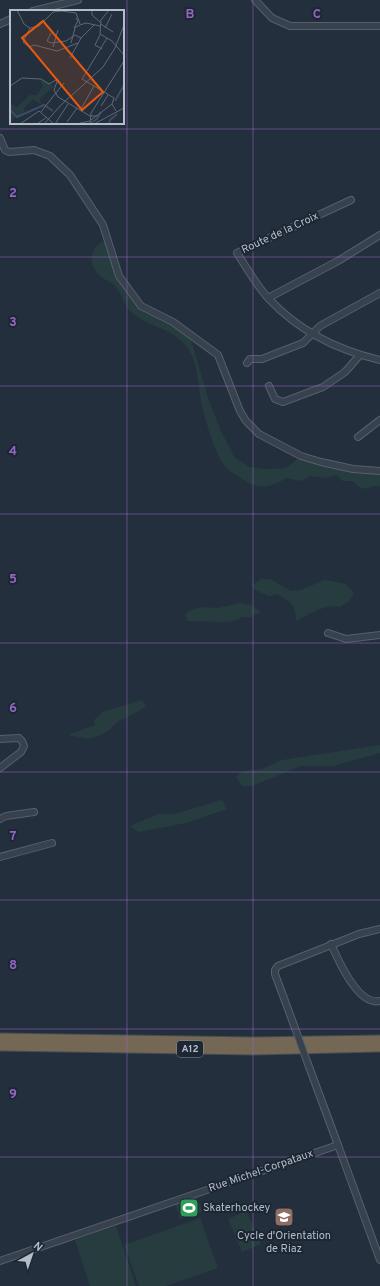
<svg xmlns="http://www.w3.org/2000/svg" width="380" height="1286" font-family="Overpass,sans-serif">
<rect width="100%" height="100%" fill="#242f3e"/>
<!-- green -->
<g fill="#263c3f">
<path d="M101,242H107L119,276L141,306L189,333L208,398L220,429L235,458L250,467L265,469L286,468L301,456L380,471V486C366,485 364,495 353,481H343L337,475L326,478L310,476L301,481L286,478C271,488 258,490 242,479C234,474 224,468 220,459C213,445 202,411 200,395C198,379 197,360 186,346C173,328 145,326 130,311C124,304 121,292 114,285C111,282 105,280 101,277C89,266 88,252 101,242Z"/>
<path d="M261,579H270L291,591L301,590L324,580L331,581L346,584L354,593L350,600L340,607C326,603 308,615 296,621C296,604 290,601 276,594L269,596L255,590L252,585Z"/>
<path d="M239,603L251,605L261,612L251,617H243L233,621L225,622L188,621L185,615C193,606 205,607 216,608C223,608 232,604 239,603Z"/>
<path d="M142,700L146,707L116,723L108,731L98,736L87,739L68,735L95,725L94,720L102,712Z"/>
<path d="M380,745V753L333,766H301L252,786H242L236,777L243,771L262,769L282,760Z"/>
<path d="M222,800L227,809L186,823L138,832L130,826L158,814H174Z"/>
<path d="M197,1197L202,1212L180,1219L175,1204Z"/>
<path d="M246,1211L261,1244L242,1252L228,1219Z"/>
<path d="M200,1218L218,1268L166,1286H139L124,1245Z"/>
<path d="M116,1226L136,1286H90L75,1240Z"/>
</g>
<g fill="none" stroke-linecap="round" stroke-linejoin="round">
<defs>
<g id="minor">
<path d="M255,0L272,18L290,26H380"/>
<path d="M33,11L78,0"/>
<path d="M0,24L11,19"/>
<path d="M0,138L5,150L9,152L34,150L50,156L70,175L103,225L119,276L141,306L173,322L218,355L240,411L246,421L259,434L301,456L321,462L353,469L380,471"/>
<path d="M351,200L237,253C247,268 256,285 269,299C299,331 337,350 380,360"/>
<path d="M268,298L338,261L380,235"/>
<path d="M247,363L250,359H262L303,343L320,326L380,293"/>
<path d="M269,386L275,399L283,402L323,387L345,372L360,355"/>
<path d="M358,437L380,420"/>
<path d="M328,633L346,639L380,635"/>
<path d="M0,739L19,738L22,741L24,746L21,752L0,768"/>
<path d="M0,819L6,816L34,812"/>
<path d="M0,857L52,843"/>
<path d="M331,944C338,960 358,1006 380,1001"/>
<path d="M295,1028L275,974V970L278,966L359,934L380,929"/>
<path d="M308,1064L338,1145"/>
<path d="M0,1261L338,1145L380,1260"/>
</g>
<g id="highway">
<path d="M0,1038L254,1042L380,1040"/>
<path d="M0,1046L253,1050L380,1047"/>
</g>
</defs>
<!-- minor casing -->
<use href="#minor" stroke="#565f6c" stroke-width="8"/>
<!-- highway casing -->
<use href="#highway" stroke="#434c59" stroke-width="11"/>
<!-- minor -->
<use href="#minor" stroke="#38414e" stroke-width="6"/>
<!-- highway -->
<use href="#highway" stroke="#746855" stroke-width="9"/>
<defs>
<path id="minor-bridge" d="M295,1028L308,1064"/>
</defs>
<!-- minor-bridge casing -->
<use href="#minor-bridge" stroke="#565f6c" stroke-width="8" stroke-linecap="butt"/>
<!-- minor-bridge -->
<use href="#minor-bridge" stroke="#38414e" stroke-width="6"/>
</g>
<!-- grid -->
<path fill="none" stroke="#9266c3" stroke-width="1" stroke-opacity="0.55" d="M127,0V1286M253,0V1286M0,129H380M0,257H380M0,386H380M0,514H380M0,643H380M0,772H380M0,900H380M0,1029H380M0,1157H380"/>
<!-- icons -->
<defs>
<symbol id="stadium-square" viewBox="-11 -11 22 22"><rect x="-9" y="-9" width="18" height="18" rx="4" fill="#2e9e5b" stroke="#1d2633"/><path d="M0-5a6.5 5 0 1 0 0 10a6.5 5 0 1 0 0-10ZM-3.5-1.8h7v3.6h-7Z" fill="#fff"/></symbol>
<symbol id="school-square" viewBox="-11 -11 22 22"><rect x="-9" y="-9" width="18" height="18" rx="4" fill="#8d6e63" stroke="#1d2633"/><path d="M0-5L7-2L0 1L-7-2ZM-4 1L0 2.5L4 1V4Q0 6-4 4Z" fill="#fff"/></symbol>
</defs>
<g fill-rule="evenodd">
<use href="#stadium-square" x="178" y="1197" width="22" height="22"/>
<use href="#school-square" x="273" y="1206" width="22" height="22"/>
</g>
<g text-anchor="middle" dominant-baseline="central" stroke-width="4" stroke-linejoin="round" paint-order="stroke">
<!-- shield labels -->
<rect fill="#1d2633" stroke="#878f9c" stroke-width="1" x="177" y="1041" width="26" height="16" rx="3"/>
<g font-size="10" font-weight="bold" fill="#b4bcc9">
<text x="190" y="1049">A12</text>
</g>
<!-- street labels -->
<g font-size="11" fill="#b4bcc9" stroke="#1d2633">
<text transform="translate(280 233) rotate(-25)">Route de la Croix</text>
<text transform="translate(261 1171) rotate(-19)">Rue Michel-Corpataux</text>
</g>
<!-- poi labels -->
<g font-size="11" fill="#b4bcc9" stroke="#1d2633" text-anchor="start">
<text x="203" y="1208">Skaterhockey</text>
<text x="284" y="1236" text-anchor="middle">Cycle d'Orientation<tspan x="284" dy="13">de Riaz</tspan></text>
</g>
</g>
<!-- overview -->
<g transform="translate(10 10)">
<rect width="114" height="114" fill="#242f3e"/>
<path d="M29,69L45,76L29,89L32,95L23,89L14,98L15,104L5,107L0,113V95L3,94L6,98L20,85H27L33,76Z" fill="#263c3f"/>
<path fill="none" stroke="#394c67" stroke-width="2" d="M105,91L114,75M0,100L7,107L34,95L43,101M79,114L87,109L91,102M99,114L100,110L107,104"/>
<path fill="none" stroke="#5e6776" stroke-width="1" d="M7,0L14,14L20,18L29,16L43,2L52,1L66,3L70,14M82,0V5L90,12M99,0L91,10L90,24L102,31L114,45M66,8L68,11L64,18L70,15M91,14L103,22M70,15L76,13L90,16M20,18L13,32L19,37L24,35L47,41L68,33M95,18L102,4M41,23L37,31L41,33L56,31L65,25L71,28M90,25L85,35L92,39M61,33L65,18M43,37L48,20M60,48L71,28L84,15M0,76L12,68L31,69L39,74L48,69L44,80L48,87L80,106H88M84,76L72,69L97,28M45,84L54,73M91,96L98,85M71,99L84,76L104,88L102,94L106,101M31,102L45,84M81,110L102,94M57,112L67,98M10,114L29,101L44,114M27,114L37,107M34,114L52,94L93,57L105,38L114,15M45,114L58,94M66,114L80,111M80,114L81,103L114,51M84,114L114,98"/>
<path fill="#e8590c" fill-opacity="0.15" stroke="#e8590c" stroke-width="2" d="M33,11L93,82L72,100L12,28Z"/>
<rect width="114" height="114" fill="none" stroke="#b4bcc9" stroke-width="2"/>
</g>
<g font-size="13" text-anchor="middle" font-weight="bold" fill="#9266c3" stroke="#1d2633" stroke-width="4" stroke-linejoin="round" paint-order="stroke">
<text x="190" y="18">B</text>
<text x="317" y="18">C</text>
<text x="13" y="197">2</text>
<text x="13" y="326">3</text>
<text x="13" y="455">4</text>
<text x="13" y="583">5</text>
<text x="13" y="712">6</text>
<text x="13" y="840">7</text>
<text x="13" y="969">8</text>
<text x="13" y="1098">9</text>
</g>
<!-- north arrow -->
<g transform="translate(32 1254) rotate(40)" stroke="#1d2633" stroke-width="3" paint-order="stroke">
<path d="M0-3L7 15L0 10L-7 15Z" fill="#b4bcc9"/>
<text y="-6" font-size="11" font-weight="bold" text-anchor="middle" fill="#b4bcc9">N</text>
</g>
</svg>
